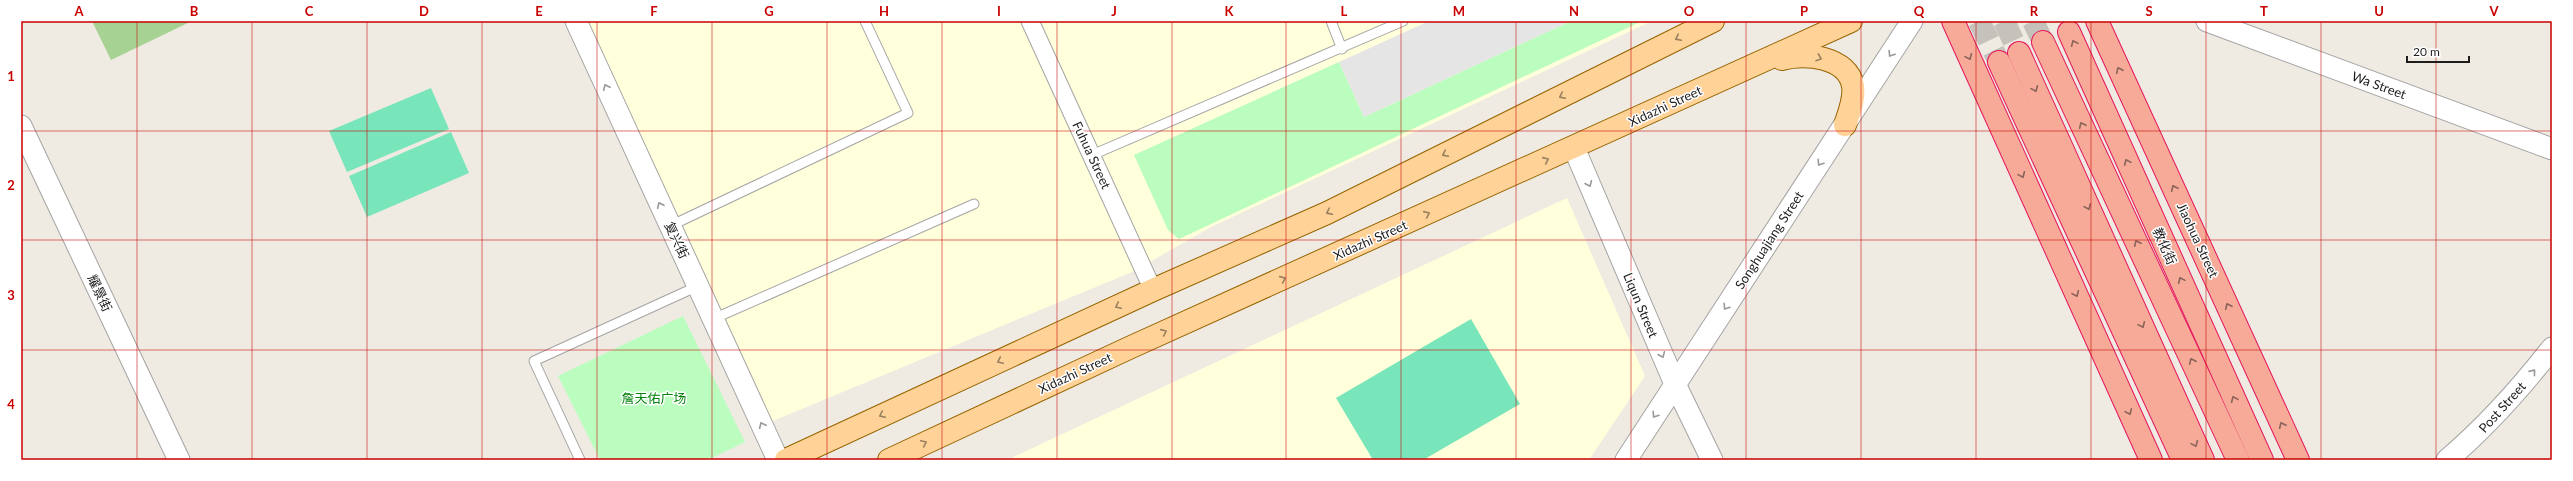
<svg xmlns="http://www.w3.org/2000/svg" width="2573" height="481" font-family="Lato,'Noto Sans SC',sans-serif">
<rect width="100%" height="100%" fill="#efebe2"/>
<!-- education -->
<g fill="#ffffdb">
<path d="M587,21H1652L1211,227L1132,272L768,423Z"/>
<path d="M1567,198L1645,376L1589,460H1007Z"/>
</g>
<!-- forest -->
<path fill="#a6d293" d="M92,21H192L111,60Z"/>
<!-- park -->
<g fill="#bafdbf">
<path d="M1571,21H1642L1179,239L1168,230L1134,155L1339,62L1364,117Z"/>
<path d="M683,316L745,442L708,460H600L558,376Z"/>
</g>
<!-- pitch -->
<g fill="#79e5bb">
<path d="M431,88L449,129L347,172L329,131Z"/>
<path d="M451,132L469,173L367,217L349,176Z"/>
<path d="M1471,319L1520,404L1423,460H1373L1336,398Z"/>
</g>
<!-- parking -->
<path fill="#e5e5e5" d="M1429,21H1571L1364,117L1339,62Z"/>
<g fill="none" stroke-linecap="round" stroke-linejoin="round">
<!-- trunk-tunnel -->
<g stroke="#c5c2bb" stroke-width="22" stroke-dasharray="22 11" stroke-linecap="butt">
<path d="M1979,21L1999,62"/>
<path d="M2004,21L2019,53"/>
<path d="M2033,21L2043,42"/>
</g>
<defs>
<g id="service">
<path d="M1331,21L1342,49"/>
<path d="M1092,155L1403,21"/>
<path d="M670,226L908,113L865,21"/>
<path d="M713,319L974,204"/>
<path d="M580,460L534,361L698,286"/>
</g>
<path id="minor" d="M1030,21L1153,290"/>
<g id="tertiary">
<path d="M576,21L778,460"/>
<path d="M2207,21L2552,149"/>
<path d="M21,126L179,460"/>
<path d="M1574,148L1675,384L1712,460"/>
<path d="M1626,460L1912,21"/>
<path d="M2447,460C2487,426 2520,389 2552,348"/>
</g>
<g id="primary">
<path d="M1782,59C1805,52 1848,57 1853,86C1855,99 1849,113 1845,125"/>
<path d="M786,460L1153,290L1327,213L1713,21"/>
<path d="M889,460L1129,348L1851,21"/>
</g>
<g id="trunk">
<path d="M1953,21L2151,460"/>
<path d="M2097,21L2298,460"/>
<path d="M2069,32L2262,460"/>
<path d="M2043,42L2238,460"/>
<path d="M2019,53L2203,460"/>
<path d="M1999,62L2183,460"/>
</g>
</defs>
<!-- service casing -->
<use href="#service" stroke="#a4a4a4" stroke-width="11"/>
<!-- minor casing -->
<use href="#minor" stroke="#a4a4a4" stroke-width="19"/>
<!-- tertiary casing -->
<use href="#tertiary" stroke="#a4a4a4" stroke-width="23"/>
<!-- primary casing -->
<use href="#primary" stroke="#966400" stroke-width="24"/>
<!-- trunk casing -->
<use href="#trunk" stroke="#e5165e" stroke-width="24"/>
<!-- service -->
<use href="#service" stroke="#fff" stroke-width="9"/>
<!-- minor -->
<use href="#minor" stroke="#fff" stroke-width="17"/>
<!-- tertiary -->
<use href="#tertiary" stroke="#fff" stroke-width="21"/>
<!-- primary -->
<use href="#primary" stroke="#ffd297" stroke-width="22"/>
<!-- trunk -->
<use href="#trunk" stroke="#f6aa97" stroke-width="22"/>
</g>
<!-- one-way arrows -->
<defs><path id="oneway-chevron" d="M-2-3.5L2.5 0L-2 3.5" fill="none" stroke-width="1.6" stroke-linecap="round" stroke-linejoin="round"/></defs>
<g stroke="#998160">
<use href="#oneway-chevron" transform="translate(1678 38) rotate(154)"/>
<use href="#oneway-chevron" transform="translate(1819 58) rotate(19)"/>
<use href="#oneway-chevron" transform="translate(1562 96) rotate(154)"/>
<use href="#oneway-chevron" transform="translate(1445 154) rotate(154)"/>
<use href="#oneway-chevron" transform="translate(1546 160) rotate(-24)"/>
<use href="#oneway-chevron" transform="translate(1329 212) rotate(154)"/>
<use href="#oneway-chevron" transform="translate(1427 214) rotate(-24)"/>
<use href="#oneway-chevron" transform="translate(1283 279) rotate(-24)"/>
<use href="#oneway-chevron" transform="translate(1118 306) rotate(155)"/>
<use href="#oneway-chevron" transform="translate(1164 332) rotate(-24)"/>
<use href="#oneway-chevron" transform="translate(1000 361) rotate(155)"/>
<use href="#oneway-chevron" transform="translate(882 415) rotate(155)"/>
<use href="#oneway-chevron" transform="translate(924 443) rotate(-25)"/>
</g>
<g stroke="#8a645a">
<use href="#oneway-chevron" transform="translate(2074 43) rotate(-114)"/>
<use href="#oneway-chevron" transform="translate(1969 57) rotate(66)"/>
<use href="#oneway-chevron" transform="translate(2119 70) rotate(-115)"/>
<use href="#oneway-chevron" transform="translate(2035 89) rotate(66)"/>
<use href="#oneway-chevron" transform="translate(2082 125) rotate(-115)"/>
<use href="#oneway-chevron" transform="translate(2127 162) rotate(-114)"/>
<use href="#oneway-chevron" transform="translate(2022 175) rotate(66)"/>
<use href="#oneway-chevron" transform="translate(2174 188) rotate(-115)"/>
<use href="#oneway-chevron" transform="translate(2088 207) rotate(66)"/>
<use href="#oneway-chevron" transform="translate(2137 243) rotate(-115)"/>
<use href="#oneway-chevron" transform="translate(2181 280) rotate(-114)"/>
<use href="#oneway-chevron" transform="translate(2076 294) rotate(66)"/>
<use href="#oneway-chevron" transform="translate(2228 306) rotate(-115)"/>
<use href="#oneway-chevron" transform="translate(2142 325) rotate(66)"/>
<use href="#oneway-chevron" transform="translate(2192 361) rotate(-115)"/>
<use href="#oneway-chevron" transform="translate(2234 399) rotate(-114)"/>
<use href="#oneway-chevron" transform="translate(2129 412) rotate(66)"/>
<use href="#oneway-chevron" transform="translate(2282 425) rotate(-115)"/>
<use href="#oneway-chevron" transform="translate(2195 444) rotate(66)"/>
</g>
<g stroke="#999">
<use href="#oneway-chevron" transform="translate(1891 54) rotate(122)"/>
<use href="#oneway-chevron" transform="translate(606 87) rotate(-115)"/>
<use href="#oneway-chevron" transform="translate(1820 163) rotate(123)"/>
<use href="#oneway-chevron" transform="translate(1589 184) rotate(67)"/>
<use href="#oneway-chevron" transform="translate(660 205) rotate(-115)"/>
<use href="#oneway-chevron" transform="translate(1726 307) rotate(123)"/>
<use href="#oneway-chevron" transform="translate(1662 355) rotate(67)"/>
<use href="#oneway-chevron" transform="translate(2533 372) rotate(-51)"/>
<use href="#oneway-chevron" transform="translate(1655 415) rotate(123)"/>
<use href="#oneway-chevron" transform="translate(762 425) rotate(-115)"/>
</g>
<!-- grid -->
<path fill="none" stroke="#ca0000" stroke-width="1" stroke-opacity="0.55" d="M137,21V460M252,21V460M367,21V460M482,21V460M597,21V460M712,21V460M827,21V460M942,21V460M1057,21V460M1172,21V460M1286,21V460M1401,21V460M1516,21V460M1631,21V460M1746,21V460M1861,21V460M1976,21V460M2091,21V460M2206,21V460M2321,21V460M2436,21V460M21,131H2552M21,240H2552M21,350H2552"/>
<g text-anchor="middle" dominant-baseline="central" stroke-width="3" stroke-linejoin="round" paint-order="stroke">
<!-- street labels -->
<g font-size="13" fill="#1d1d1d" stroke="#fff">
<text transform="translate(2379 85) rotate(20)">Wa Street</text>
<text transform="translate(1665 106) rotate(-25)">Xidazhi Street</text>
<text transform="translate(1092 155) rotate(65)">Fuhua Street</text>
<text transform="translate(677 240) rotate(65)">复兴街</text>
<text transform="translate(1370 240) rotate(-24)">Xidazhi Street</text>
<text transform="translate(1769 240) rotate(-57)">Songhuajiang Street</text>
<text transform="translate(2198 240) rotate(65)">Jiaohua Street</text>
<text transform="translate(2165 246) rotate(66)">教化街</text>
<text transform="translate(100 293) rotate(65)">耀景街</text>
<text transform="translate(1641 305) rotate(67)">Liqun Street</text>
<text transform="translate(1075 373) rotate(-25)">Xidazhi Street</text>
<text transform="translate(2502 407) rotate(-48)">Post Street</text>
</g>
<!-- park labels -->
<g font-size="13" fill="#03830d" stroke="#fff">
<text x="654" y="398">詹天佑广场</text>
</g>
</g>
<!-- border -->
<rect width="2573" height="481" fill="none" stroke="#ffffff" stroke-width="44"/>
<!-- scale -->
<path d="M2407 56v6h62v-6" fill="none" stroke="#1d1d1d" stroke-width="2"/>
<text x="2413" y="56" font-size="12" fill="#1d1d1d" stroke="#ffffff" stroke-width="3" paint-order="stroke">20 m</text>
<rect x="22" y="22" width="2529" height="437" fill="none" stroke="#ca0000" stroke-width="1.5"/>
<g font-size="13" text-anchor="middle" font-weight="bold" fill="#ca0000">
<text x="79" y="16">A</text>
<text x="194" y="16">B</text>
<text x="309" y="16">C</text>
<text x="424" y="16">D</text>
<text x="539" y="16">E</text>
<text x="654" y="16">F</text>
<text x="769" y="16">G</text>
<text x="884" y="16">H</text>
<text x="999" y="16">I</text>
<text x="1114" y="16">J</text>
<text x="1229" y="16">K</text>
<text x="1344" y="16">L</text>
<text x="1459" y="16">M</text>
<text x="1574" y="16">N</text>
<text x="1689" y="16">O</text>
<text x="1804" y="16">P</text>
<text x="1919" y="16">Q</text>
<text x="2034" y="16">R</text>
<text x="2149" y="16">S</text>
<text x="2264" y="16">T</text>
<text x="2379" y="16">U</text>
<text x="2494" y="16">V</text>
<text x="11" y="81">1</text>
<text x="11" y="190">2</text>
<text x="11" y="300">3</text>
<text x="11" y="409">4</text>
</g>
</svg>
